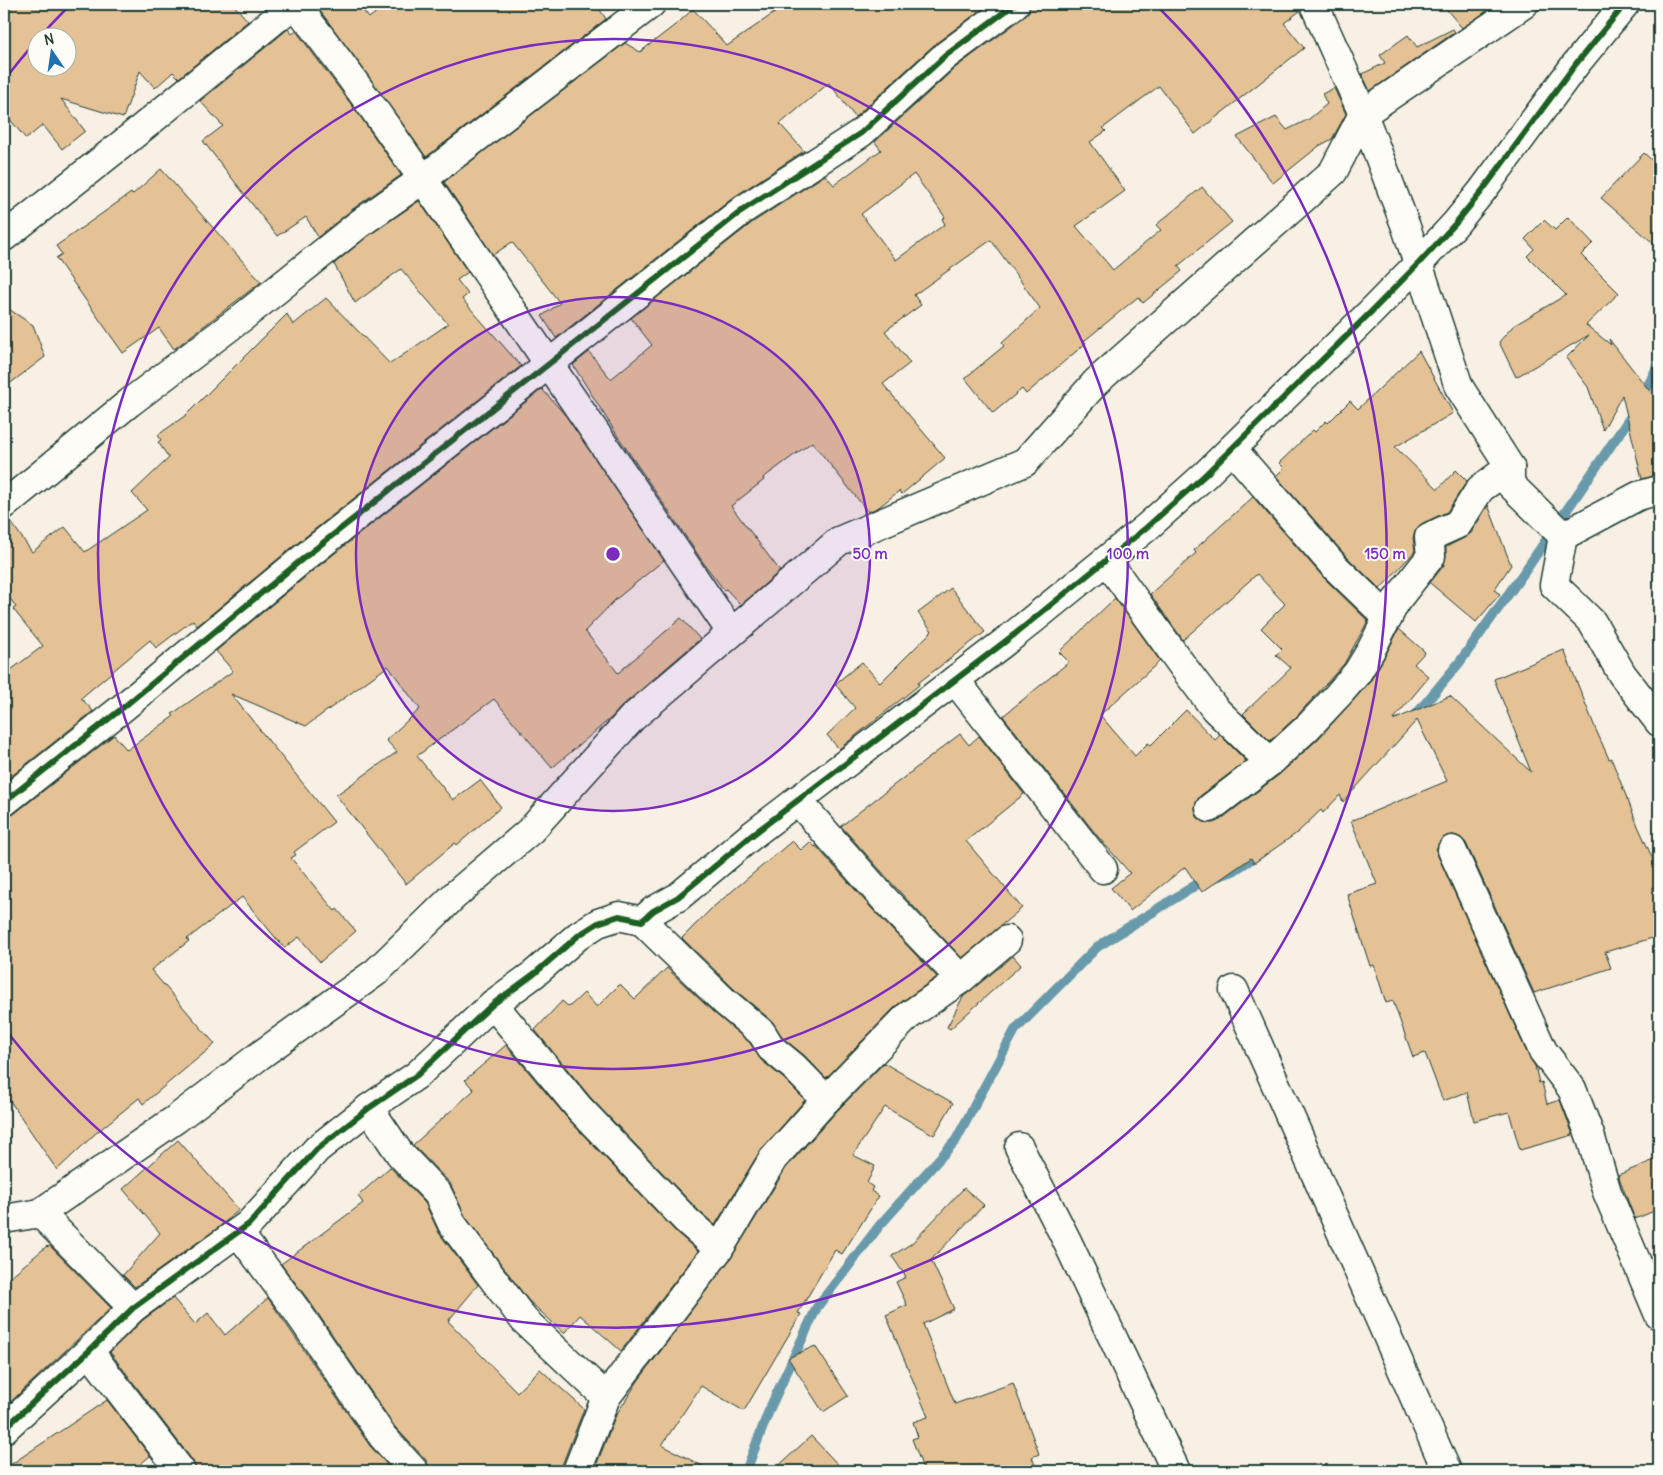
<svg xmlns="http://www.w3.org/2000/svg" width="1663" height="1475" font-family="Delius,sans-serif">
<rect width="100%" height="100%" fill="#f8f0e4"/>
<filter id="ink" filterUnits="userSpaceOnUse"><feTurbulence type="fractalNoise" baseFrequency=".02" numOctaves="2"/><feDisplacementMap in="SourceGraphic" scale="10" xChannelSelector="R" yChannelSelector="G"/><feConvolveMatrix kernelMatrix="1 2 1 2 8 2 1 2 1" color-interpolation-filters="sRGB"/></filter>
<g filter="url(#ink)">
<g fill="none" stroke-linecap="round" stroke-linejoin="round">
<!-- stream -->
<g stroke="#699aab" stroke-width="10">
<path d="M1414,717L1459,663L1525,571L1640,403L1659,363"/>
<path d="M746,1471L770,1408L817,1307L880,1225L956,1140L1015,1030L1097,947L1199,883L1233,871L1262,852"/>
</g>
</g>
<!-- building -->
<g fill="#e5c296" stroke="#1f3d34" fill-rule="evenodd">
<path d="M4,4H233L248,21L179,78L173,72L155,88L140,71L123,118L61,99L85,131L62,149L43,125L26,139L4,112ZM38,38H68V68H38Z"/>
<path d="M329,4H358L369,18L387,4H596L606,19L426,157L357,60L320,11Z"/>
<path d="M787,4H989L935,44L855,117L829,83L780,124L804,151L734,197L556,338L542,316L560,303L512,242L493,255L444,182L625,43L640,52L679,22L693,9L727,46Z"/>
<path d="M1030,4H1299L1300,11L1284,23L1304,48L1195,134L1159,86L1103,128L1106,131L1090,142L1125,191L1076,226L1113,270L1161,230L1156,225L1202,187L1232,222L1178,266L1182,271L1143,303L1138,297L1084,341L1086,343L1026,394L1022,389L993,413L965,378L1004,346L1002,343L1040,308L991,240L914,295L921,305L885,331L910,363L883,384L945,458L902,494L899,491L879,507L868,512L812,442L763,478L764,480L731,506L780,571L741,605L726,589L724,590L705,565L619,438L573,365L589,352L611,379L652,345L631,318L753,222L825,175L834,185L881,150L875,142L955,68L1024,17L1029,11ZM914,174L945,217L942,219L945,224L896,260L861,214Z"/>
<path d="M1442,4H1497L1462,28Z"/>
<path d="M288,29L292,34L296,31L357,112L401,175L350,211L318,237L306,217L277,236L203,141L223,126L200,101Z"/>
<path d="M1453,29L1455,32L1370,91L1362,74L1385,63L1380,55L1408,35L1417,47Z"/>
<path d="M1334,88L1346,114L1332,139L1319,146L1273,183L1237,137L1276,117L1287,130L1309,119L1327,104L1322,94Z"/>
<path d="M1644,153L1659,167V248L1601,198Z"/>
<path d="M161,169L261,282L174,349L159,328L123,353L56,258L62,254L56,246L131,193L132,195Z"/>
<path d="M419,201L468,272L457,280L468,294L462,299L521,366L290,549L197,626L193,620L156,648L150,640L81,698L93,711L4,782V675L43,646L13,609L16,607L4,590V520L9,519L32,552L65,527L85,552L147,510L132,493L169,458L158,442L161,440L158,435L186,415L287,314L293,325L326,298L390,364L448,324L401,269L355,303L334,264L368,236Z"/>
<path d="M1568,217L1593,243L1581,255L1619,293L1586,325L1611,345L1609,339L1659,403V475L1642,479L1622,395L1603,430L1588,387L1566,358L1589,335L1516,377L1499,342L1513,326L1566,295L1527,256L1534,249L1525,239L1544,220L1555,230Z"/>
<path d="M4,306L33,325L45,357L4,388Z"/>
<path d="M1419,351L1453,413L1395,447L1438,489L1456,470L1467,481L1447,512L1423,523L1416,529L1413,538L1415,551L1380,589L1346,556L1276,476L1284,468L1279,463L1313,430L1315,432L1326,421L1328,423L1350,401L1358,409Z"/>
<path d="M542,389L566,416L664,560L615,600L585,631L618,673L681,618L700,639L622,706L611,718L552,768L494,699L417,756L453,800L480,780L501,807L457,845L455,843L406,884L336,795L397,752L386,740L420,709L388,666L306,726L231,694L334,822L294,852L296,855L291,858L335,911L337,909L356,931L320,962L299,937L284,948L242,897L187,939L189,941L151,970L215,1044L143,1104L139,1098L96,1133L57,1170L4,1092V817L14,814L114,735L127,750L174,716L172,714L233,671L216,651L310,573Z"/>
<path d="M1253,497L1323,577L1368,621L1344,664L1296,717L1270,741L1243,714L1291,668L1276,655L1282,649L1261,628L1285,604L1257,574L1183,640L1150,594L1196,553L1194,550Z"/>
<path d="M1488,505L1511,565L1494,590L1500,594L1476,622L1430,583L1444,565L1446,555V547L1464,538L1471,533Z"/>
<path d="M951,588L985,632L918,683L919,685L839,749L827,735L855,708L835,684L862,662L880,683L932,631L918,613Z"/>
<path d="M1115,598L1160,661L1100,715L1135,756L1148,743L1151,745L1186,710L1215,740L1220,735L1246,761L1200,796L1196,802L1195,810L1197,817L1204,822L1212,823L1220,820L1280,774L1318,739L1369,683L1384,658L1399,629L1425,652L1414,664L1429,677L1393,720L1450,696L1531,772L1494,679L1564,650L1596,730L1609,759L1611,758L1638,826L1659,873V936L1605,952L1611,968L1534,993L1466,843L1461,838L1454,835L1446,836L1440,841L1436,849L1438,856L1529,1057L1535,1066L1539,1083L1542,1082L1547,1104L1560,1100L1573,1135L1520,1150L1509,1112L1474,1121L1467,1092L1443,1101L1425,1053L1413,1057L1393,1001L1386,1003L1374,965L1370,966L1347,894L1377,884L1351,821L1447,781L1417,720L1343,802L1340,795L1323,813L1321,810L1297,833L1254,863L1251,858L1202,892L1185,867L1130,911L1111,888L1130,873L1099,838L1003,716L1069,662L1059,652Z"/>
<path d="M960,734L969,745L979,736L1024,794L966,841L1022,908L962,958L898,890L841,826Z"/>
<path d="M792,841L801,850L810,842L815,847L816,846L874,911L937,977L897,1005L826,1078L805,1056L783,1038L772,1021L734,989L682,938L712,908Z"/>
<path d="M1013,956L1021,965L950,1029L947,1027L963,997Z"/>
<path d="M667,968L713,1012L750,1043L761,1060L783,1078L805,1100L760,1151L715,1225L698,1210L591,1098L535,1030L562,1001L569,1007L584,993L597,1007L620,984L635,999Z"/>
<path d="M506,1045L568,1119L676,1232L698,1251L621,1351L580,1315L564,1333L528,1300L465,1216L450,1183L413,1145L474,1090L465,1080Z"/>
<path d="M884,1063L953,1103L934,1135L885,1107L853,1155L875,1166L867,1183L873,1187L871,1191L879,1196L842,1254L835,1250L798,1313L801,1314L744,1411L701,1386L662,1445L712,1471H594L616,1415L638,1381L731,1258L786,1168L837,1111Z"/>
<path d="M178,1140L239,1210L219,1227L135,1287L123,1275L160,1233L123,1189Z"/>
<path d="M1659,1158V1209L1635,1219L1618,1175Z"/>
<path d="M390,1167L425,1203L439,1233L478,1285L448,1321L517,1392L540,1369L584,1409L562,1465V1471H429V1467L426,1460L395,1427L310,1302L281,1264L363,1203L358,1196Z"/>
<path d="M964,1188L984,1205L931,1260L954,1309L923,1324L955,1404L1013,1383L1039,1454L1032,1457L1037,1471H924L912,1439L918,1437L913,1422L928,1417L886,1315L907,1305L896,1282L906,1277L892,1256L912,1243Z"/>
<path d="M47,1246L48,1247L50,1246L111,1308L4,1408V1282Z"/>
<path d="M173,1298L195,1324L208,1313L225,1335L268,1298L370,1446L393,1471H196L193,1461L110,1352L143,1320Z"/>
<path d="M815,1346L848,1396L823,1412L788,1358Z"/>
<path d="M107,1400L150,1456L132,1471H4V1469Z"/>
<path d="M811,1436L844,1471H773Z"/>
</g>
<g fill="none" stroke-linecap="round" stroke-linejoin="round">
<defs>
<g id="minor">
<path d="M295,4C363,90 425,182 487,273C569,392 650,512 731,632"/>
<path d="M1314,4L1363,114L1406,227L1459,387L1510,467V484L1563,536L1554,585L1592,622L1622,674L1659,722"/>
<path d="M4,237L121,145L294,4"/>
<path d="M1232,449L1335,567L1388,618"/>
<path d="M4,505L129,403L244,316L359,224L423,179L651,4"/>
<path d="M1563,536L1638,496L1659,490"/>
<path d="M1107,561L1184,668L1215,709L1270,762"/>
<path d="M955,680L1103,869"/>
<path d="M797,800L886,901L961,979"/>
<path d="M4,802L120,710L300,561L550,363L744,209L861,133L945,56L1015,4"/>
<path d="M1210,808L1270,762L1307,728L1338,695L1357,673L1371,650L1396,601L1431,556L1429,537L1458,524L1480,489L1510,467"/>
<path d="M1452,850L1543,1051L1572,1089L1590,1135L1607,1192L1659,1315"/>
<path d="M642,921L724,1001L762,1033L771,1048L794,1067L826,1100"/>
<path d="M1234,990L1447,1471"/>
<path d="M493,1004L579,1108L687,1221L719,1249"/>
<path d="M369,1108L400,1154L438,1194L452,1224L524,1320L606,1397"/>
<path d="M1019,1147L1066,1239L1176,1471"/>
<path d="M40,1213L133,1308"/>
<path d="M4,1219L40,1213L176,1119L259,1056L376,972L455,895L531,830L632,718L839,541L1025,462L1096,382L1333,172L1363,114L1524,4"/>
<path d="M238,1232L297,1311L383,1437L414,1471"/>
<path d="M89,1351L181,1471"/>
<path d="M4,1429L89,1351L133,1308L249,1224L317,1149L369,1108L417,1075L493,1004L534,974L579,935L598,923L619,916L642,921L653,911L678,897L751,836L1015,634L1147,527L1205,475L1371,312L1419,263L1455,224L1482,191L1575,65L1625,4"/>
<path d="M577,1471L606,1397L719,1249L773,1159L826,1100L908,1016L961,979L1007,940"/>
</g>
</defs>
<!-- minor casing -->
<use href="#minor" stroke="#1f3d34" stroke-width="31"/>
<!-- minor -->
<use href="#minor" stroke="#fdfcf7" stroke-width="28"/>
<defs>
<g id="cycleway">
<path d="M4,802L120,710L300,561L550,363L744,209L861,133L945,56L1015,4"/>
<path d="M4,1429L89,1351L133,1308L249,1224L317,1149L369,1108L417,1075L493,1004L534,974L579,935L598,923L619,916L642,921L653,911L678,897L751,836L1015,634L1147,527L1205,475L1371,312L1419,263L1455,224L1482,191L1575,65L1625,4"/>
</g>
</defs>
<!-- cycleway casing -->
<use href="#cycleway" stroke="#fdfcf7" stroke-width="9"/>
<!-- cycleway -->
<use href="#cycleway" stroke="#1b5e20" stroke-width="6"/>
</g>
</g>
<!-- distance rings -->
<circle cx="613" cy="554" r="257" fill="#7b2cbf" fill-opacity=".12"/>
<g fill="none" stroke="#7b2cbf" stroke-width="2.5">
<circle cx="613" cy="554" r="257"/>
<circle cx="613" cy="554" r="515"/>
<path d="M5 79A772 772 0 0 1 67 8M1159 8A772 772 0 1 1 5 1029"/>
</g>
<circle cx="613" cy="554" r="8" fill="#7b2cbf" stroke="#fdfcf7" stroke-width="2.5"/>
<g font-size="15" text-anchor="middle" font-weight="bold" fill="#7b2cbf" stroke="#fdfcf7" stroke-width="4" stroke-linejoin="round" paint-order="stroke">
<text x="870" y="559">50 m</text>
<text x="1128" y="559">100 m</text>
<text x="1385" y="559">150 m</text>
</g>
<!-- margin -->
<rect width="1663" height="1475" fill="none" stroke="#fdfcf7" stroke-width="20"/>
<rect x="10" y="10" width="1643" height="1455" fill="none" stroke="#1f3d34" stroke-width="2" filter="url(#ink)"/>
<!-- north arrow -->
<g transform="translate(52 52) rotate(347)"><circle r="24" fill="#fdfcf7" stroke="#a4b0a9"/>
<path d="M0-4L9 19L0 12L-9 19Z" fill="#1f6fb2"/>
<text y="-8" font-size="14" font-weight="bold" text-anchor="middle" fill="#1f3d34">N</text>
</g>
</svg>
